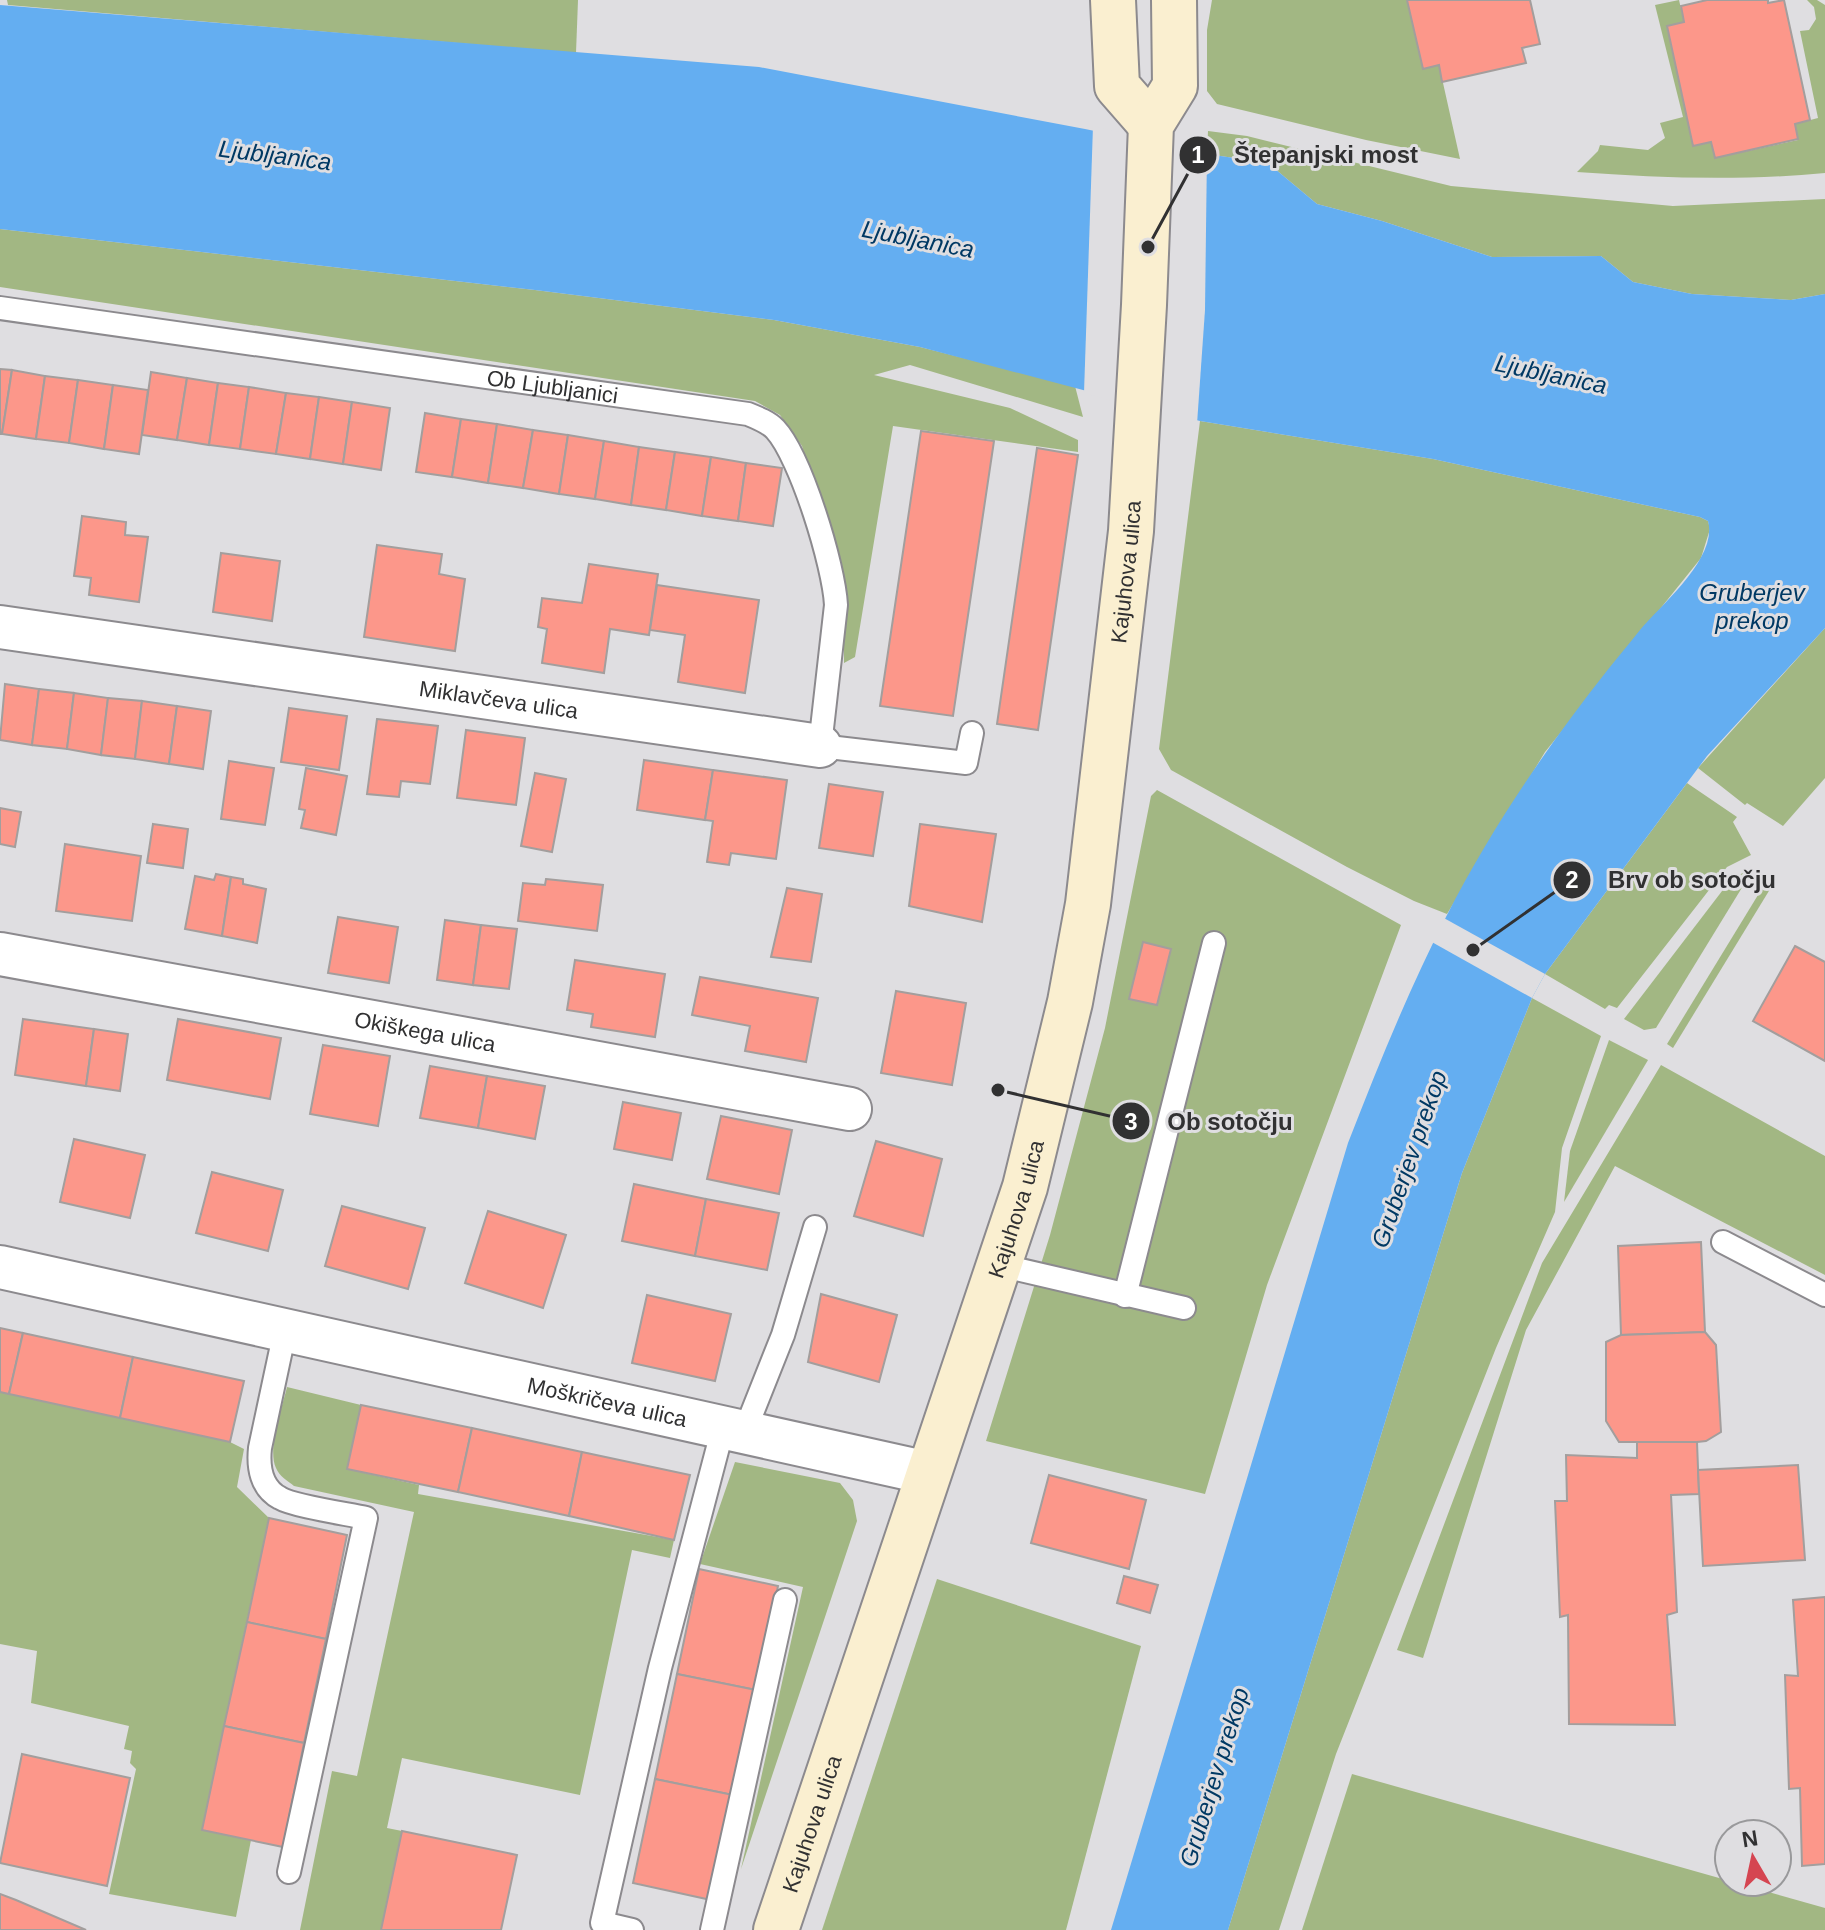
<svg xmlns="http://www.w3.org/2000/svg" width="1825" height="1930" font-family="Arial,sans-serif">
<rect width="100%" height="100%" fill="#dfdee1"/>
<!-- green -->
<g fill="#a2b783">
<path d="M7,0H578L576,53L8,5Z"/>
<path d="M1212,0H1407L1423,69L1439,65L1460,159L1366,140L1217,104L1207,91V30Z"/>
<path d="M1679,0L1684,22L1667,26L1693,146L1711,142L1715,158L1798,140L1795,124L1818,118L1800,31L1809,30L1816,19L1814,7L1807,0H1817L1825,5V173C1741,181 1660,178 1577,172L1598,151L1600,145L1648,150L1665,138L1660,123L1683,117L1655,5Z"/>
<path d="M1208,131L1247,136L1451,186L1673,206L1825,199V294L1791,300L1692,294L1633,282L1601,256L1492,257L1382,221L1317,204L1268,163L1207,154Z"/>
<path d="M0,229L535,290L774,320L920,347L1075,386L1083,417L910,365L874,375L1010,408L1078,440V452L893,426L855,657L844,663V603L841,575L802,446L780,415L755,401L0,287Z"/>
<path d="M1200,421L1433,459L1700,517L1708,521L1710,529L1701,558L1545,752L1447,914L1414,901L1347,867L1171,770L1159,749Z"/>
<path d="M1825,628V778L1783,826L1747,803L1745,805L1698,768Z"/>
<path d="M1687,783L1737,817L1733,822L1751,855L1727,867L1617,1008L1609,1005L1605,1009L1545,974Z"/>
<path d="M1157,790L1401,925L1267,1285L1205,1494L986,1441L1050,1235L1105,1028L1151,796Z"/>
<path d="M1754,868L1656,1028L1644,1030L1624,1019L1732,878Z"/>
<path d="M1769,877L1775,881L1673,1048L1667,1044Z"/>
<path d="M1532,998L1601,1036L1562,1148L1555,1212L1496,1348L1336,1754L1279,1930H1228L1462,1173Z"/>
<path d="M1609,1040L1648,1060L1564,1202L1570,1151Z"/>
<path d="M1661,1065L1825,1156V1275L1615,1166L1526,1330L1423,1658L1397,1650L1542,1263Z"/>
<path d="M287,1387L361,1405L347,1469L419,1485L418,1494L674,1540L670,1558L632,1550L580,1795L402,1758L387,1828L402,1831L381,1930H300L332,1771L357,1776L414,1512L294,1486C288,1481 279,1476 276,1468C267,1449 282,1408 287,1387Z"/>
<path d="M0,1392L230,1442L244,1449L237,1487L269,1518L202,1829L251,1840L236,1917L109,1894L136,1769L130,1763L132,1751L124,1749L129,1726L31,1703L37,1651L0,1644Z"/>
<path d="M735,1462L840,1483L853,1500L857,1521L741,1869L803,1587L700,1564Z"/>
<path d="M937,1579L1141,1646L1066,1930H822Z"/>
<path d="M1352,1774L1825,1908V1930H1302Z"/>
</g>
<!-- water -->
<path fill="#64aef1" d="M0,5L759,67L1085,129L1207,154L1268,163L1317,204L1382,221L1492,257L1601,256L1633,282L1692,294L1791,300L1825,294V628L1707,756L1545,974L1532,998L1462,1173L1228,1930H1111L1348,1143C1378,1066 1409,989 1447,915C1491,829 1546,748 1606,672C1617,658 1629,644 1640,630C1662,604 1718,558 1708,521L1700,517L1433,459L1200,421L920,347L774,320L535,290L0,229Z"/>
<!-- pier -->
<g fill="#dfdee1">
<path d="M1093,126L1207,151L1205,310L1197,424L1084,393Z"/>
<path d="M1442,917L1545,974L1532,998L1430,941Z"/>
</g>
<!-- building -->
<g fill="#fc978a" stroke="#a39e9d" stroke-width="2">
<path d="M1407,0H1530L1540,44L1522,48L1526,63L1442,82L1439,65L1423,69Z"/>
<path d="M1707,0H1768V3L1784,0L1810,120L1795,124L1798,139L1715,158L1711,142L1693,146L1667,26L1684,22L1681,6Z"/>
<path d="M0,369L12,370L2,434H0Z"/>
<path d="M12,370L45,376L36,439L2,434Z"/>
<path d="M151,372L187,378L177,440L142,435Z"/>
<path d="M45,376L78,380L69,443L36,439Z"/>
<path d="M187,378L218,383L209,445L177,440Z"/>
<path d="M78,380L113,385L104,449L69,443Z"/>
<path d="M218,383L249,387L240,449L209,445Z"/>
<path d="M113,385L148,390L139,454L104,449Z"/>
<path d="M249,387L286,393L276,454L240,449Z"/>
<path d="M286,393L319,397L310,459L276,454Z"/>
<path d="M319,397L352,402L343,464L310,459Z"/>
<path d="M352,402L390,408L381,470L343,464Z"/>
<path d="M425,413L461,419L452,477L416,472Z"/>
<path d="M461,419L497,424L488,483L452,477Z"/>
<path d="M497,424L533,430L523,488L488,483Z"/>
<path d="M533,430L568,435L559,494L523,488Z"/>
<path d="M921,431L994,441L953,716L880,706Z"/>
<path d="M568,435L604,441L595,499L559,494Z"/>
<path d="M604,441L639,447L631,505L595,499Z"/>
<path d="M639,447L675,452L666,510L631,505Z"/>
<path d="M1037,448L1078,455L1038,730L997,724Z"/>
<path d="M675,452L711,457L702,516L666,510Z"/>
<path d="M711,457L746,463L738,521L702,516Z"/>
<path d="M746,463L782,468L773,526L738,521Z"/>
<path d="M82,516L126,522L125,535L148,537L139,602L89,595L91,578L74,576Z"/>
<path d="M377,545L442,554L439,574L465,579L455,651L364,637Z"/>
<path d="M221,553L280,561L272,621L213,612Z"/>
<path d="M589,564L658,574L649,635L610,629L604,673L542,663L547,629L538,627L542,598L582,603Z"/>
<path d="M657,585L759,600L745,693L678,682L685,635L650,630Z"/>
<path d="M5,684L39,689L32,745L0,740Z"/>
<path d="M39,689L74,693L67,749L32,745Z"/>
<path d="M74,693L108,698L101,755L67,749Z"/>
<path d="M108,698L142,701L135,759L101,755Z"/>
<path d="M142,701L177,706L169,764L135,759Z"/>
<path d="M177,706L211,711L203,769L169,764Z"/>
<path d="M289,708L347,716L339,770L281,762Z"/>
<path d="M377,719L438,726L430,784L401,781L399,797L367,794Z"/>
<path d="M466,730L525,738L516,805L457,798Z"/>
<path d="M644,760L713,770L705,820L637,810Z"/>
<path d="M229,761L274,768L265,825L221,819Z"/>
<path d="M306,768L347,776L336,835L301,828L305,810L299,809Z"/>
<path d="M713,770L787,780L776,859L731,853L729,865L707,862L713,821L705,820Z"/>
<path d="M535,773L566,779L552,852L521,846Z"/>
<path d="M829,784L883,792L873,856L819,848Z"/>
<path d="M0,808L21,812L15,847L0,844Z"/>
<path d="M153,824L188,829L183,868L147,863Z"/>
<path d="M920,824L996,834L982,922L909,906Z"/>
<path d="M65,844L141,856L132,921L56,911Z"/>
<path d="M216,874L231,877L222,936L185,929L195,876L214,880Z"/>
<path d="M231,877L243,879V884L266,889L257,943L222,936Z"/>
<path d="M546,879L603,885L597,931L518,921L523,883L545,885Z"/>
<path d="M787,888L822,894L811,962L771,957Z"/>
<path d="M338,917L398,927L389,983L328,973Z"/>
<path d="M445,920L481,925L473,985L437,980Z"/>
<path d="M481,925L517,929L509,989L473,985Z"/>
<path d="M1143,942L1171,949L1157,1005L1129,999Z"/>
<path d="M1795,946L1825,962V1061L1753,1021Z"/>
<path d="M575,960L665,974L655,1037L591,1027L593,1014L567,1010Z"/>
<path d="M700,977L818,998L806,1062L745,1051L750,1026L692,1015Z"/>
<path d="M896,991L966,1003L952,1085L881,1073Z"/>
<path d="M23,1019L94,1029L86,1086L15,1075Z"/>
<path d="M178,1019L281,1038L270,1099L167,1080Z"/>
<path d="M94,1029L128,1034L120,1091L86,1086Z"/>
<path d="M323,1045L390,1056L378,1126L310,1114Z"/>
<path d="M430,1066L487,1076L478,1128L420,1118Z"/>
<path d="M487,1076L545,1086L535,1139L478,1128Z"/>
<path d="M623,1102L681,1113L672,1160L614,1149Z"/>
<path d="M721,1116L792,1130L779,1194L707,1179Z"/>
<path d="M74,1139L145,1155L130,1218L60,1202Z"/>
<path d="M876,1141L942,1159L923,1236L854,1216Z"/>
<path d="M212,1172L283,1190L268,1251L196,1233Z"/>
<path d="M634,1184L706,1199L695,1256L622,1241Z"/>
<path d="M706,1199L779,1213L767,1270L695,1256Z"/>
<path d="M342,1206L425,1228L408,1289L325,1266Z"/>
<path d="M488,1211L566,1235L543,1308L465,1283Z"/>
<path d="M1701,1242L1705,1332L1621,1335L1618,1246Z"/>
<path d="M821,1294L897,1315L879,1382L808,1362Z"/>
<path d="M647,1295L731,1314L715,1381L632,1363Z"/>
<path d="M0,1328L23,1333L9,1394L0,1392Z"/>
<path d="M1705,1332L1716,1345L1721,1432L1706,1441L1697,1442H1619L1606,1421V1342L1621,1335Z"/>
<path d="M23,1333L133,1357L120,1418L9,1394Z"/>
<path d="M133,1357L244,1381L230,1442L120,1418Z"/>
<path d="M361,1405L472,1428L458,1492L347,1469Z"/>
<path d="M472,1428L582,1452L569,1516L458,1492Z"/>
<path d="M1637,1442H1697L1699,1494L1671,1495L1677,1612L1667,1615L1675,1725L1569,1724L1568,1615L1560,1617L1555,1501H1567L1566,1455L1637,1458Z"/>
<path d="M582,1452L690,1475L674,1540L569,1516Z"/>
<path d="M1798,1465L1805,1560L1703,1566L1698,1470Z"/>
<path d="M1049,1475L1146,1500L1129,1569L1031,1543Z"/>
<path d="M269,1518L347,1535L326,1639L247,1622Z"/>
<path d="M699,1569L778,1586L756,1690L677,1674Z"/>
<path d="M1124,1576L1158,1585L1150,1613L1117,1603Z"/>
<path d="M1825,1597V1864L1802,1866L1800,1788L1789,1789L1785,1675L1798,1676L1793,1600Z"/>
<path d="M247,1622L326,1639L304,1743L224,1726Z"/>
<path d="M677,1674L756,1690L733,1795L655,1779Z"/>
<path d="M224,1726L304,1743L283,1847L202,1830Z"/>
<path d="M22,1754L130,1778L107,1886L0,1863Z"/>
<path d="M655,1779L733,1795L711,1900L633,1883Z"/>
<path d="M402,1831L517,1855L501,1930H381Z"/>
<path d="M0,1894L16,1900L86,1930H0Z"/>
</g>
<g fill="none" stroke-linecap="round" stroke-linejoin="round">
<defs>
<g id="lane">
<path id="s1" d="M0,308L748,414C758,418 768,422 775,429C801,457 834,566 836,605L820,746L966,763L972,733"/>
<path d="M1723,1242L1825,1295"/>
<path d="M999,1265L1184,1308"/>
<path d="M1125,1296L1214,943"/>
<path d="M285,1331L260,1448C258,1467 261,1488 280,1498C293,1506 348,1514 366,1518L289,1872"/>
<path d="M744,1433L783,1335L815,1227"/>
<path d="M632,1930L602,1923L660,1668L723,1428"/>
<path d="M712,1930L785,1600"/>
</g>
<g id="street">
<path id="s2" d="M0,627L820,746"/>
<path id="s3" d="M0,954L850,1109"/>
<path id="s4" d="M0,1267L928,1473"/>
</g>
<g id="secondary">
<path d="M1113,0L1117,86L1151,125"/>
<path id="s5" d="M776,1930L1025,1187L1070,1002L1088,904L1131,531L1144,305L1151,125L1175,86L1174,0"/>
</g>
</defs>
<!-- lane casing -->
<use href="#lane" stroke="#8c8a8e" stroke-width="26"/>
<!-- street casing -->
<use href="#street" stroke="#8c8a8e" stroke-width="46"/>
<!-- secondary casing -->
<use href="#secondary" stroke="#8c8a8e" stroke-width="48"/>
<!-- lane -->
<use href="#lane" stroke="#fff" stroke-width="22"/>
<!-- street -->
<use href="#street" stroke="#fff" stroke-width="42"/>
<!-- secondary -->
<use href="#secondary" stroke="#faefd0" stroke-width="44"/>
</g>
<g text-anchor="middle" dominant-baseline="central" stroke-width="6" stroke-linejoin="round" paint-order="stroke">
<!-- street labels -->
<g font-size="22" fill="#313132" stroke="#dfdee1">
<text stroke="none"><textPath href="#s1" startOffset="558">Ob Ljubljanici</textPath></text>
<text stroke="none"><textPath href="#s5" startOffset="1408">Kajuhova ulica</textPath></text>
<text stroke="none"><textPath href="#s2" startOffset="504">Miklavčeva ulica</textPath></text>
<text stroke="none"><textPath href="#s3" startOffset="432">Okiškega ulica</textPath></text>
<text stroke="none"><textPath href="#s5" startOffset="760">Kajuhova ulica</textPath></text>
<text stroke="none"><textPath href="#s4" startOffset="622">Moškričeva ulica</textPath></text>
<text stroke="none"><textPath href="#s5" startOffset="112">Kajuhova ulica</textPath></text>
</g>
<!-- water labels -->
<g font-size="24" font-style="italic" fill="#003964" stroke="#dfdee1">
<text transform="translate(275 155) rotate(7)">Ljubljanica</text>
<text transform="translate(918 239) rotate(11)">Ljubljanica</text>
<text transform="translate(1551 374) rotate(12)">Ljubljanica</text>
<text x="1752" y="592">Gruberjev<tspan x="1752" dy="28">prekop</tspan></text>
<text transform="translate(1409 1159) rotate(-71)">Gruberjev prekop</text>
<text transform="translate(1214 1777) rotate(-73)">Gruberjev prekop</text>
</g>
</g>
<!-- callouts -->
<path fill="none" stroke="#313132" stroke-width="3" d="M1148 247L1198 155M1473 950L1572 880M998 1090L1131 1121"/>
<g fill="#313132" stroke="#dfdee1" stroke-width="3">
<circle cx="1148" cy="247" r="8"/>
<circle cx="1473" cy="950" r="8"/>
<circle cx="998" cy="1090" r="8"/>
<circle cx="1198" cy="155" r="20"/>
<circle cx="1572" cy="880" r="20"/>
<circle cx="1131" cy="1121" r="20"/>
</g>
<g font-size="24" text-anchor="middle" font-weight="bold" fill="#fff">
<text x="1198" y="163">1</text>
<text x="1572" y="888">2</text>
<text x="1131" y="1130">3</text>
</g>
<g font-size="24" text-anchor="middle" font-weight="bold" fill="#313132" stroke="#dfdee1" stroke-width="6" stroke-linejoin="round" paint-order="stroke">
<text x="1326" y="163">Štepanjski most</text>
<text x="1692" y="888">Brv ob sotočju</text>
<text x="1230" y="1130">Ob sotočju</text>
</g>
<!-- north arrow -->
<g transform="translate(1753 1858) rotate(351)"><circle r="38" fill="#dfdee1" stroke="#99999b" stroke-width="2"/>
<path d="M0-6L14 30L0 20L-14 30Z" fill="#d54551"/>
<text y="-12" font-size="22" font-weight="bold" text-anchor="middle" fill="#313132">N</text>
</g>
</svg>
